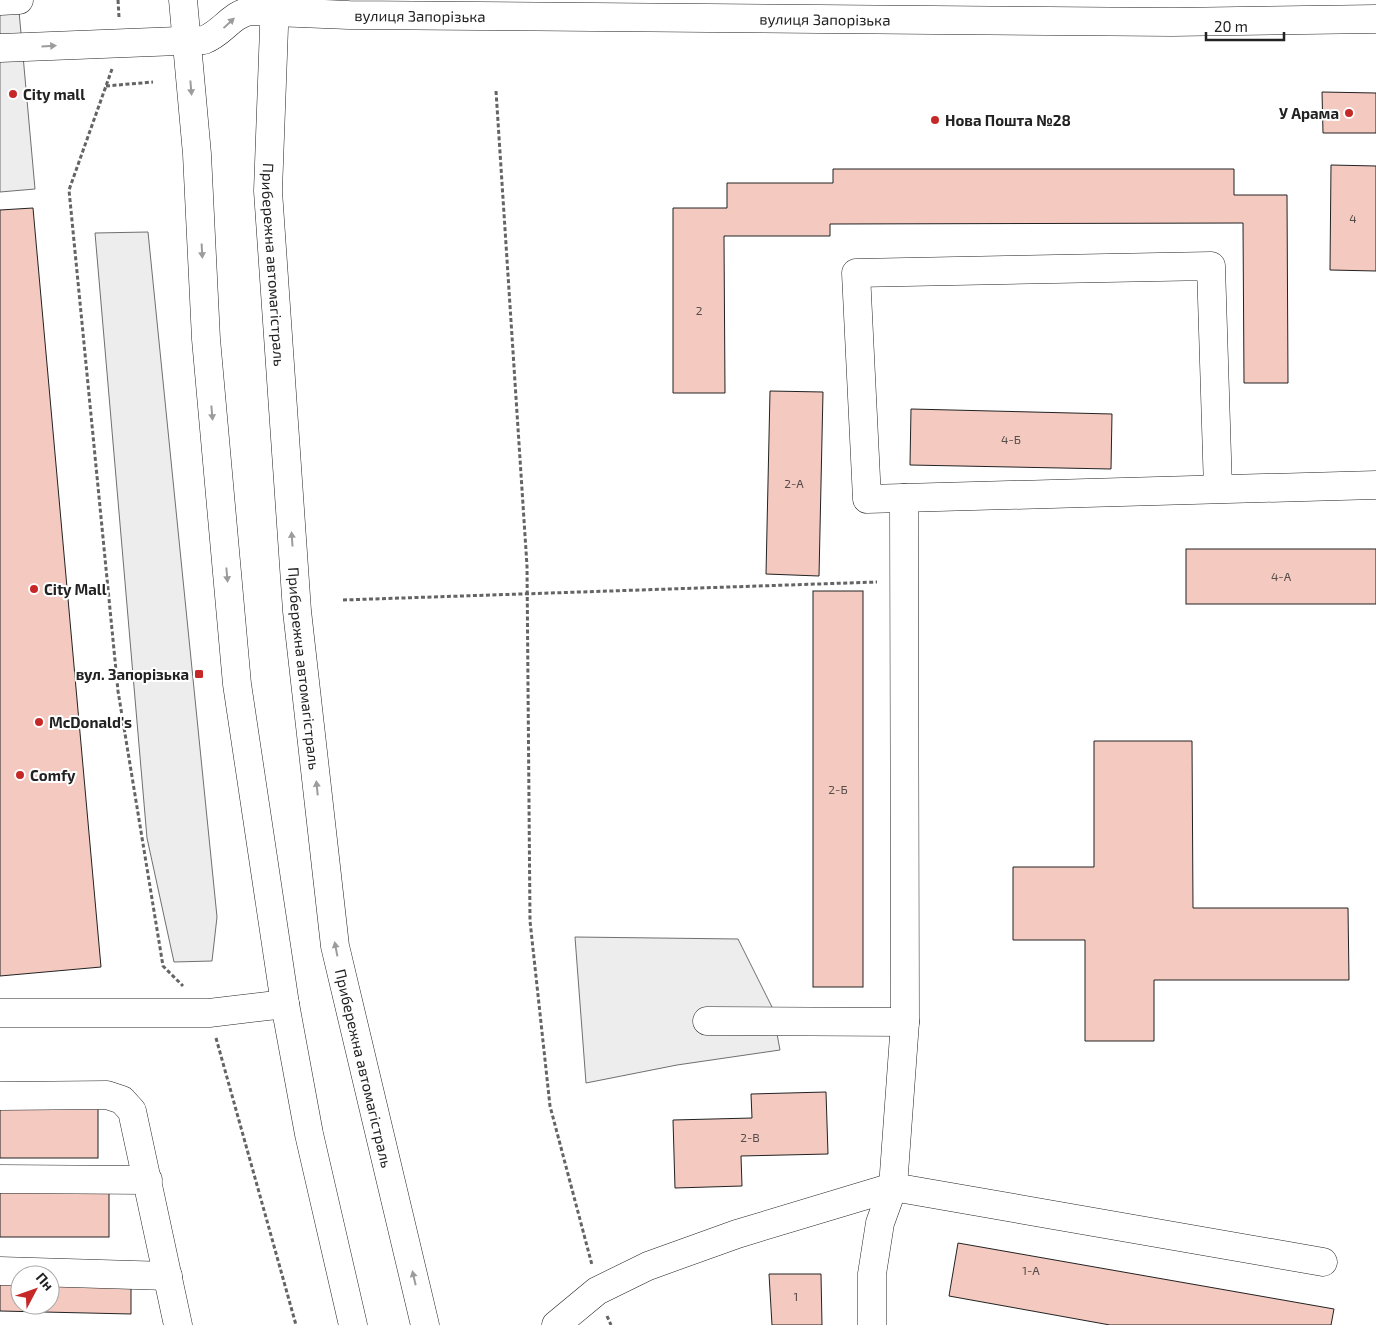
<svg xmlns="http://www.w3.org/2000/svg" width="1376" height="1325" font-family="'Exo 2',sans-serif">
<rect width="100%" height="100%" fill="#fff"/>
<!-- parking -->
<g fill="#ededed" stroke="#6f6f6f">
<path d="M0,0H18L35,189L0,192Z"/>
<path d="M148,232L217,917L212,961L174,962L147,838L95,233Z"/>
<path d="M575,937L738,939L772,1007L780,1050L677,1065L586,1083Z"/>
</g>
<!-- building -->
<g fill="#f3c9c0" stroke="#222" fill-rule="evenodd">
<path d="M1322,92L1376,93V133H1323Z"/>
<path d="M1331,165L1376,166V271L1330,270Z"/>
<path d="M833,169H1234V195H1287L1288,383H1244L1243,223L830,224V236H724L725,393H673V208H727V183H833Z"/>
<path d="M33,208L101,967L0,976V210Z"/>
<path d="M770,391L823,392L819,576L766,574Z"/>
<path d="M911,409L1112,414L1111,469L910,465Z"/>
<rect x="1186" y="549" width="190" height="55"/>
<rect x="813" y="591" width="50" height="396"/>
<path d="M1094,741H1192L1193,908H1348L1349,980H1154V1041H1085V940H1013V867H1094Z"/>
<path d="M826,1092L828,1154L741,1156L742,1186L675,1188L673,1120L752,1118L751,1094Z"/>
<rect x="0" y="1103" width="98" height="55"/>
<rect x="0" y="1191" width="109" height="46"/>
<path d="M958,1243L1334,1309L1331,1325H1110L949,1296Z"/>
<path d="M0,1273L131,1275V1314L0,1311ZM20,1275H50V1305H20Z"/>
<path d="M769,1274H821L822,1325H772Z"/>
</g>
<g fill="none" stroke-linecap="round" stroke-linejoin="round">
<defs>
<g id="minor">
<path d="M0,1L19,0"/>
<path id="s1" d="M0,48L204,40C223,33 231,14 251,11L349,15L1172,22L1376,19"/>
<path d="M1218,489L1211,266L856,273L867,499L1376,485"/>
<path d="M0,1013H209L285,1004"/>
<path d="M707,1021L905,1022"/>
<path d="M0,1096L107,1095L122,1100L132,1111L178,1325"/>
<path d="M0,1179L148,1180"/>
<path d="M0,1271L168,1276"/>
<path d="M556,1325L597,1291L648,1266L737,1234L893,1187L1323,1262"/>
<path d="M872,1325V1274L880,1223L893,1187L905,1022L904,498"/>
</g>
<g id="major">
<path d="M183,0L197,154L206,339L237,684L285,1004L309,1134L353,1325"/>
<path id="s2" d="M275,0L268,191L297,611L335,946L425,1325"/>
</g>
</defs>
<!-- minor casing -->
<use href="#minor" stroke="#222" stroke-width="29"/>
<!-- major casing -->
<use href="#major" stroke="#222" stroke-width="29"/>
<!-- path -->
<g stroke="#646464" stroke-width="3" stroke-dasharray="4 2.5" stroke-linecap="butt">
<path d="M118,0L119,17"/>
<path d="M112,69L69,190L118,691L163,966L183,986"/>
<path d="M106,86L153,82"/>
<path d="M496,91L527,566L530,921L550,1106L592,1265"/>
<path d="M343,600L877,582"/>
<path d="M216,1038L296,1325"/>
<path d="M607,1316L611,1325"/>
</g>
<!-- minor -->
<use href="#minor" stroke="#fff" stroke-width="28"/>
<!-- major -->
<use href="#major" stroke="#fff" stroke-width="28"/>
</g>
<!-- one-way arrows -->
<defs><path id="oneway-solid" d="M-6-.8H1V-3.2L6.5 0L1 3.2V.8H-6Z" transform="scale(1.25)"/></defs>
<g fill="#9c9c9c">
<use href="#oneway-solid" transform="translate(229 23) rotate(-43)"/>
<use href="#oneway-solid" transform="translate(49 46) rotate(-3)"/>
<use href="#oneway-solid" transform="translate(191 88) rotate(85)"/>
<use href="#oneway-solid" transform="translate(202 251) rotate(87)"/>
<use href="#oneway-solid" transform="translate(212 413) rotate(85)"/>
<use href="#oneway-solid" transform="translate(292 539) rotate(-94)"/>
<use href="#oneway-solid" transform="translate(227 575) rotate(85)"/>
<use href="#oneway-solid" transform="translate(317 788) rotate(-96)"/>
<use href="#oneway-solid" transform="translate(336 949) rotate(-101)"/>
<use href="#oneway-solid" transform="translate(414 1278) rotate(-103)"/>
</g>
<!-- markers -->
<g fill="#c62828" stroke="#fff" stroke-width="2">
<circle cx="13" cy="94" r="5"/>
<circle cx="1349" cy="113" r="5"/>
<circle cx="935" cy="120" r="5"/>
<circle cx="34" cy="589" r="5"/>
<rect x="194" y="669" width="10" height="10" rx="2.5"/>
<circle cx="39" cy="722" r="5"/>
<circle cx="20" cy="775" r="5"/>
</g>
<g text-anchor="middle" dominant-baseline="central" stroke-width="4" stroke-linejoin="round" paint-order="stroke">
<!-- number labels -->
<g font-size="12" fill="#564c4a">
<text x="1353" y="218">4</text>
<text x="699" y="310">2</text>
<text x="1011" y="439">4-Б</text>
<text x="794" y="483">2-А</text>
<text x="1281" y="576">4-А</text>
<text x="838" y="789">2-Б</text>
<text x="750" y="1137">2-В</text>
<text x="1031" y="1270">1-А</text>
<text x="796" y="1296">1</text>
</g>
<!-- street labels -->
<g font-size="15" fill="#222" stroke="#fff">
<text stroke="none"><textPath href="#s1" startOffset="429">вулиця Запорізька</textPath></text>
<text stroke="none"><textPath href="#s1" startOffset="834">вулиця Запорізька</textPath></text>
<text stroke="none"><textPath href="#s2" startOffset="265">Прибережна автомагістраль</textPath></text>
<text stroke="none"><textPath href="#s2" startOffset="670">Прибережна автомагістраль</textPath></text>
<text stroke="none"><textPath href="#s2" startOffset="1075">Прибережна автомагістраль</textPath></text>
</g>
<!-- poi labels -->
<g font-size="15" font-weight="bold" fill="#222" stroke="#fff" text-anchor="start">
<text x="23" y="94">City mall</text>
<text x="1339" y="113" text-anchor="end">У Арама</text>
<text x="945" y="120">Нова Пошта №28</text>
<text x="44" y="589">City Mall</text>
<text x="189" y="674" text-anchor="end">вул. Запорізька</text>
<text x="49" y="722">McDonald's</text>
<text x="30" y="775">Comfy</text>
</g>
</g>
<!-- north arrow -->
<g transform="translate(35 1290) rotate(49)"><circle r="24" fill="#ffffff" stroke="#a7a7a7"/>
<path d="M0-4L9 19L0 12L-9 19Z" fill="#c62828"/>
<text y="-8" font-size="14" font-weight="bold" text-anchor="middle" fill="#222222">Пн</text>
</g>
<!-- scale -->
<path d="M1206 32v8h78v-8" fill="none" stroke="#222222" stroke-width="2.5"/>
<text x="1214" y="32" font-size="15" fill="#222222" stroke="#ffffff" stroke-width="4" paint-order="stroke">20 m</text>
</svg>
